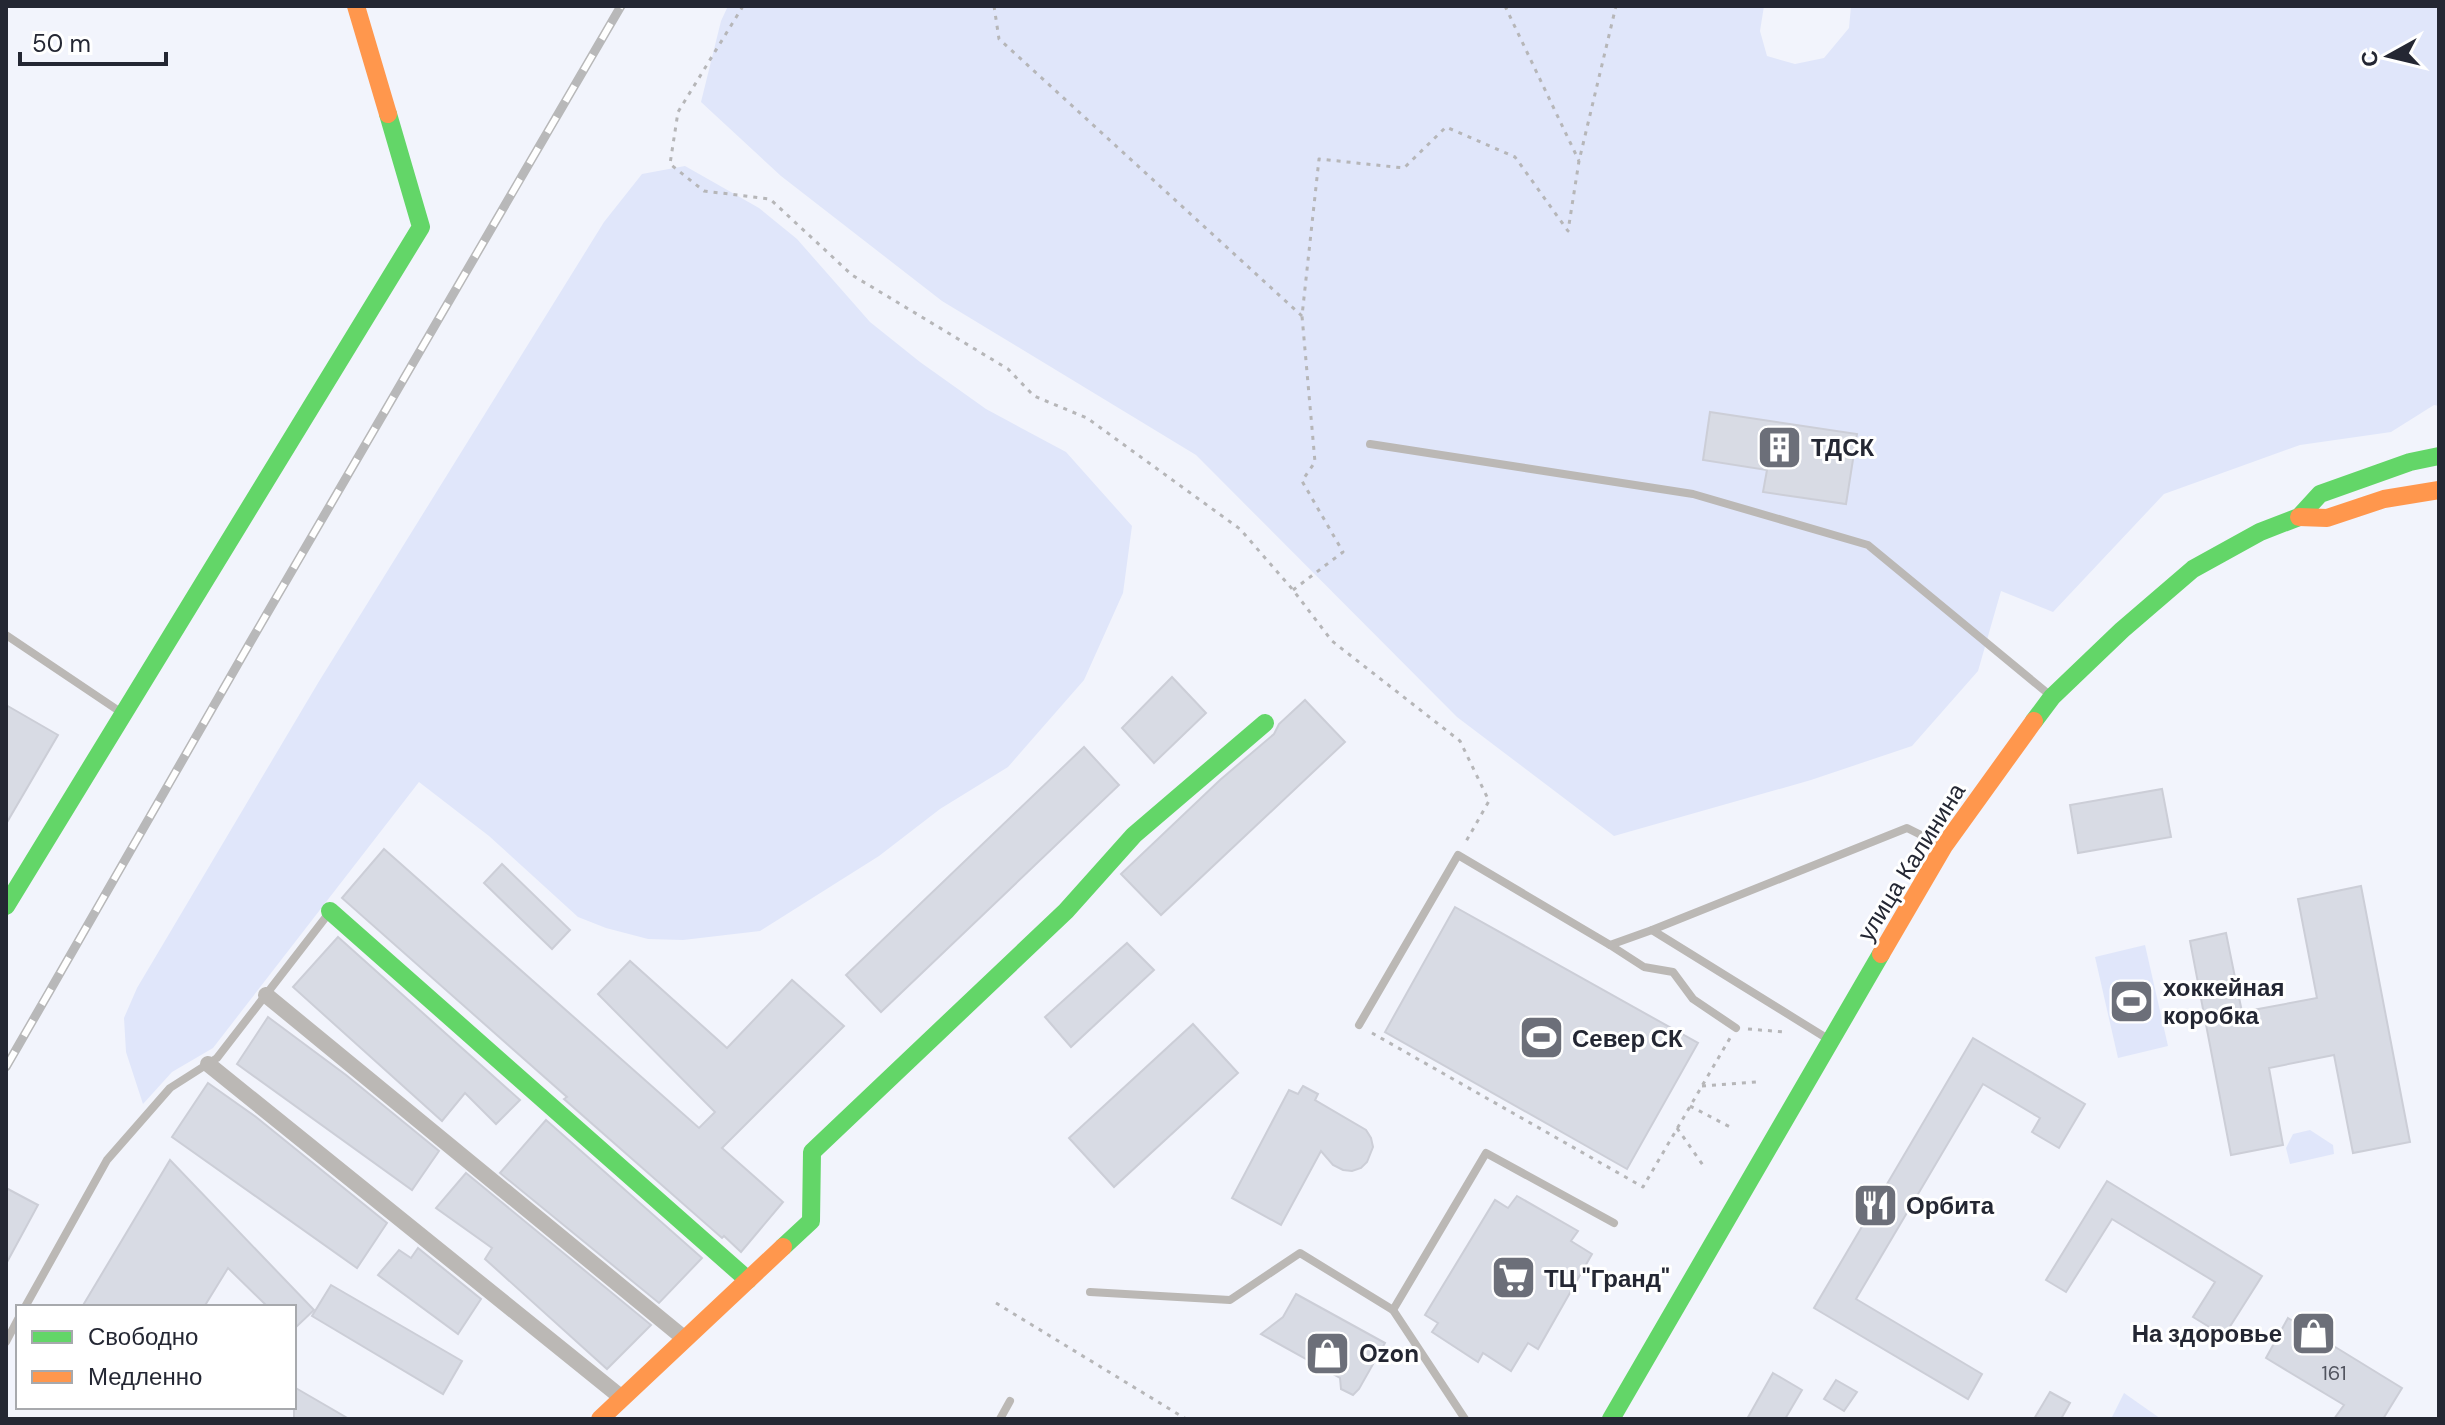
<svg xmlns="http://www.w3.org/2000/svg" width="2445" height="1425" font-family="'DM Sans',sans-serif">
<rect width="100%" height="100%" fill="#f2f4fc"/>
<!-- green -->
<g fill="#e0e6fa">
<path d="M728,6H1764L1760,31L1767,56L1795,64L1824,58L1849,28L1851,6H2439V406L2434,405L2391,432L2300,445L2164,494L2053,612L2001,591L1978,671L1912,746L1811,780L1614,836L1457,717L1196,455L942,301L781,176L701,102L721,21Z"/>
<path d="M685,166L759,208L797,239L870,322L920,362L986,409L1066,452L1132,526L1123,593L1084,680L1008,767L940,809L879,856L760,931L683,940L648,939L606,928L578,917L489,836L419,782L213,1048L172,1072L143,1104L126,1052L124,1018L137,988L318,683L604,222L642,174Z"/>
<path d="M2145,945L2168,1046L2118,1058L2095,957Z"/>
<path d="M2310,1130L2333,1145L2334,1154L2290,1164L2286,1148L2293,1134Z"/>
<path d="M2124,1393L2161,1419H2111Z"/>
</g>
<!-- building -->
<g fill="#d8dbe4" stroke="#ccced7" stroke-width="2">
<path d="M1710,412L1857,434L1846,504L1763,492L1767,470L1703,460Z"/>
<path d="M1172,677L1206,713L1154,763L1122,728Z"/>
<path d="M1305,700L1345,742L1161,915L1121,874L1220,780L1274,734L1279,724Z"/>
<path d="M6,705L58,735L6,824Z"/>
<path d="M1084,747L1119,785L881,1012L846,975Z"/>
<path d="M2162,789L2171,837L2078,853L2070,805Z"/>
<path d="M384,849L699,1128L715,1112L598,994L630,961L727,1048L792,980L844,1026L722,1148L783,1202L741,1252L724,1236L722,1238L564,1099L567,1097L342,898Z"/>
<path d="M502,864L570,930L552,949L484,883Z"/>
<path d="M2361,886L2410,1142L2353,1153L2334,1055L2269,1068L2283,1145L2231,1155L2190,941L2226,933L2242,1012L2317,998L2298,899Z"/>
<path d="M1455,907L1698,1043L1627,1169L1385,1032Z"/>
<path d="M338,937L520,1100L496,1124L465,1093L442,1121L293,987Z"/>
<path d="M1127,943L1154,970L1071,1047L1045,1017Z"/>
<path d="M268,1017L346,1075L439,1151L412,1190L237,1064Z"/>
<path d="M1193,1024L1238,1073L1114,1187L1069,1138Z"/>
<path d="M1973,1038L2085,1104L2059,1148L2032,1132L2040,1118L1983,1084L1856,1299L1982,1374L1968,1399L1814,1308Z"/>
<path d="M208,1083L256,1117L387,1223L357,1268L172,1137Z"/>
<path d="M1303,1086L1318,1094L1315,1100L1366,1130L1371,1138L1373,1147L1367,1162L1361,1168L1352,1171L1343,1170L1333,1165L1321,1151L1281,1225L1232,1198L1289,1090L1298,1094Z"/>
<path d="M546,1120L702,1258L659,1303L500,1173Z"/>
<path d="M170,1160L314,1310L294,1329V1307H268L228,1268L204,1307H82Z"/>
<path d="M466,1173L651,1325L607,1369L485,1259L492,1248L436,1208Z"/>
<path d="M2107,1181L2262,1276L2224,1336L2193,1317L2215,1282L2112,1219L2066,1292L2046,1280Z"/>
<path d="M6,1188L38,1205L6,1264Z"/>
<path d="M1517,1196L1578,1231L1571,1241L1592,1254L1538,1349L1528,1343L1511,1371L1483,1353L1478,1362L1432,1332L1438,1323L1425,1315L1495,1200L1508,1208Z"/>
<path d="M418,1248L481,1299L458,1334L378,1275L399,1250L411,1258Z"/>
<path d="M331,1285L462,1361L443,1394L312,1316Z"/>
<path d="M1296,1294L1385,1343L1359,1389L1353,1395L1341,1389L1340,1378L1261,1334L1283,1317Z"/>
<path d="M2288,1318L2402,1388L2383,1419H2334L2344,1405L2266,1358Z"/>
<path d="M1773,1373L1802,1390L1785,1419H1747Z"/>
<path d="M1836,1380L1857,1392L1844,1411L1824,1399Z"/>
<path d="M294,1387L349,1419H294Z"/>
<path d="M2050,1392L2070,1403L2061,1419H2034Z"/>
</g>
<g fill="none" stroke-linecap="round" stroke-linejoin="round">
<!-- path -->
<g stroke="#b6b6b8" stroke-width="3" stroke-dasharray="4 6" stroke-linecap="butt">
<path d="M743,6L678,112L670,164L704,191L770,199L852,275L1008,369L1034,396L1087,418L1240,529L1293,590L1332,641L1460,741L1489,801L1464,845"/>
<path d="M994,6L999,39L1302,316"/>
<path d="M1505,6L1579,161"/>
<path d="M1293,590L1343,552L1302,481L1315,462L1302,316L1319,159L1404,168L1446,127L1515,157L1568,231L1579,161L1616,6"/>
<path d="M1748,1029L1785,1032"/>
<path d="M1372,1033L1643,1187L1730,1038"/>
<path d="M1702,1086L1756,1082"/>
<path d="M1690,1106L1730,1127"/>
<path d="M1677,1128L1705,1168"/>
<path d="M996,1303L1186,1419"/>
<path d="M1274,1419H1277"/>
</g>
<!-- lane -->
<g stroke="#bbb8b5" stroke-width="8">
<path d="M1370,444L1693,494L1868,545L2051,696"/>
<path d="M6,635L122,713"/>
<path d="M1610,945L1644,967L1673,972L1693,999L1736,1028"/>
<path d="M1359,1025L1458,855L1610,945L1652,930"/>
<path d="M1828,1039L1652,930L1907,828L1943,846"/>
<path d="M1090,1292L1230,1300L1300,1253L1393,1310L1465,1419"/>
<path d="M25,1307L107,1160L170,1088L217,1058L329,913"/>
<path d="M1393,1310L1486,1153L1614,1223"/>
<path d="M6,1342L18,1319"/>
<path d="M1000,1419L1010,1401"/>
</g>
<!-- street -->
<g stroke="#bbb8b5" stroke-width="16">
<path d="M266,995L685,1339"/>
<path d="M208,1064L622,1398"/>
</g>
<!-- fast -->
<g stroke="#63d668" stroke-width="18">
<path d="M2034,721L2052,697L2122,630L2193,569L2260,532L2299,517L2320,494L2410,462L2439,456"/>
<path d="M6,906L421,227L388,114"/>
<path d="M330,911L748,1280"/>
<path d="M783,1247L811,1221L812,1152L1066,911L1134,835L1265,723"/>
<path d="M1611,1419L1881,954"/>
</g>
<!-- slow -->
<g stroke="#ff974d" stroke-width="18">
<path d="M356,6L388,114"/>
<path d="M2299,517L2327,518L2384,499L2439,490"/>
<path d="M1881,954L1944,846L2034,721"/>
<path d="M600,1419L783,1247"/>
</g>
<defs>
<path id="rail" d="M6,1067L251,641L621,6"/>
</defs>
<!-- rail casing -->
<use href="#rail" stroke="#b8b8b9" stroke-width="9"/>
<!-- rail -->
<use href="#rail" stroke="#fff" stroke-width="6" stroke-dasharray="18" stroke-linecap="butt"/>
</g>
<!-- icons -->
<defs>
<symbol id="building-square" viewBox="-11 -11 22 22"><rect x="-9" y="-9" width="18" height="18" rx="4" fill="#6c6f79" stroke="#fff"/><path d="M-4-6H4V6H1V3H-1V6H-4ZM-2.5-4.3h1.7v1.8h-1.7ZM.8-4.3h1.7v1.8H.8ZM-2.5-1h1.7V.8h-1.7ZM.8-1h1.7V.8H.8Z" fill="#fff"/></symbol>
<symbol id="stadium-square" viewBox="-11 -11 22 22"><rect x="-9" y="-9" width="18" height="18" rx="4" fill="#6c6f79" stroke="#fff"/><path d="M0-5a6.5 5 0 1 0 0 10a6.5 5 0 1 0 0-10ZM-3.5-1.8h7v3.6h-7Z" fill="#fff"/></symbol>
<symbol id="restaurant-square" viewBox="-11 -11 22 22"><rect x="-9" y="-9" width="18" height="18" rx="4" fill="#6c6f79" stroke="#fff"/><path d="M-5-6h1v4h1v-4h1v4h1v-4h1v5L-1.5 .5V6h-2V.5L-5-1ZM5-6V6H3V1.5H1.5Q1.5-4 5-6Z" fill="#fff"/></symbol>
<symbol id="supermarket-square" viewBox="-11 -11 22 22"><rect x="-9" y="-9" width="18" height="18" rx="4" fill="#6c6f79" stroke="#fff"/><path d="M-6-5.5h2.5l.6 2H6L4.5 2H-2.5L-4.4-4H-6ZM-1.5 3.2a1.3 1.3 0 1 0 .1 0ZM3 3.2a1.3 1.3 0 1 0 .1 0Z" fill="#fff"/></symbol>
<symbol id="shop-square" viewBox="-11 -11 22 22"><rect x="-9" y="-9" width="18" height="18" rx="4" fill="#6c6f79" stroke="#fff"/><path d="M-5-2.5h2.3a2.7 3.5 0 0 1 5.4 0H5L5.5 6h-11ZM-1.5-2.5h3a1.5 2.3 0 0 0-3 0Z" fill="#fff"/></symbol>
</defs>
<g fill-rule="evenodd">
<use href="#building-square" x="1754" y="422" width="51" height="51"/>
<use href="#stadium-square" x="2106" y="976" width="51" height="51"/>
<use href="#stadium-square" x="1516" y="1012" width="51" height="51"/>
<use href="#restaurant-square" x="1850" y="1180" width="51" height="51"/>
<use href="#supermarket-square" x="1488" y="1252" width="51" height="51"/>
<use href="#shop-square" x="2288" y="1308" width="51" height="51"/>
<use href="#shop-square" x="1302" y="1328" width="51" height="51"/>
</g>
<g text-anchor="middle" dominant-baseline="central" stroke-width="6" stroke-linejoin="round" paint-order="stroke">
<!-- number labels -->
<g font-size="20" fill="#51545f">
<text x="2334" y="1373">161</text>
</g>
<!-- poi labels -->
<g font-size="24" font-weight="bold" fill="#242733" stroke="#fff" text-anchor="start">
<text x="1811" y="447">ТДСК</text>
<text x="2163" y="987">хоккейная<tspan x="2163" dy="28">коробка</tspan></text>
<text x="1572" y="1038">Север СК</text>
<text x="1906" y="1205">Орбита</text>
<text x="1544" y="1278">ТЦ "Гранд"</text>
<text x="2282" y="1333" text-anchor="end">На здоровье</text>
<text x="1359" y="1353">Ozon</text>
</g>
<!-- street labels -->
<g font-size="24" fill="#242733" stroke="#fff">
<text transform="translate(1911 862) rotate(-58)">улица Калинина</text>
</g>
</g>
<!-- border -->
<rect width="2445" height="1425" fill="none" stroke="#242733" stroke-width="16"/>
<!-- legend -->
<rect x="16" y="1305" width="280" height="104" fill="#ffffff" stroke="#a7a9ad" stroke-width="2"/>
<rect x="32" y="1331" width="40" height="12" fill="#63d668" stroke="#a7a9ad" stroke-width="2"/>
<text x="88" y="1345" font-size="24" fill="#242733">Свободно</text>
<rect x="32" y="1371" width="40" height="12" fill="#ff974d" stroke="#a7a9ad" stroke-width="2"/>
<text x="88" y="1385" font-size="24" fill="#242733">Медленно</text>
<!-- north arrow -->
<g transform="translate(2389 56) rotate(262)" stroke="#ffffff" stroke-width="6" paint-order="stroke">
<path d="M0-6L14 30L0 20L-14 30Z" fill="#242733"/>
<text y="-12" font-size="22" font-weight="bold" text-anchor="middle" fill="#242733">С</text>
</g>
<!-- scale -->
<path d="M20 52v12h146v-12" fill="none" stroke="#242733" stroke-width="4"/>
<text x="32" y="52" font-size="24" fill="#242733" stroke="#ffffff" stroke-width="6" paint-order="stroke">50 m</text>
</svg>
